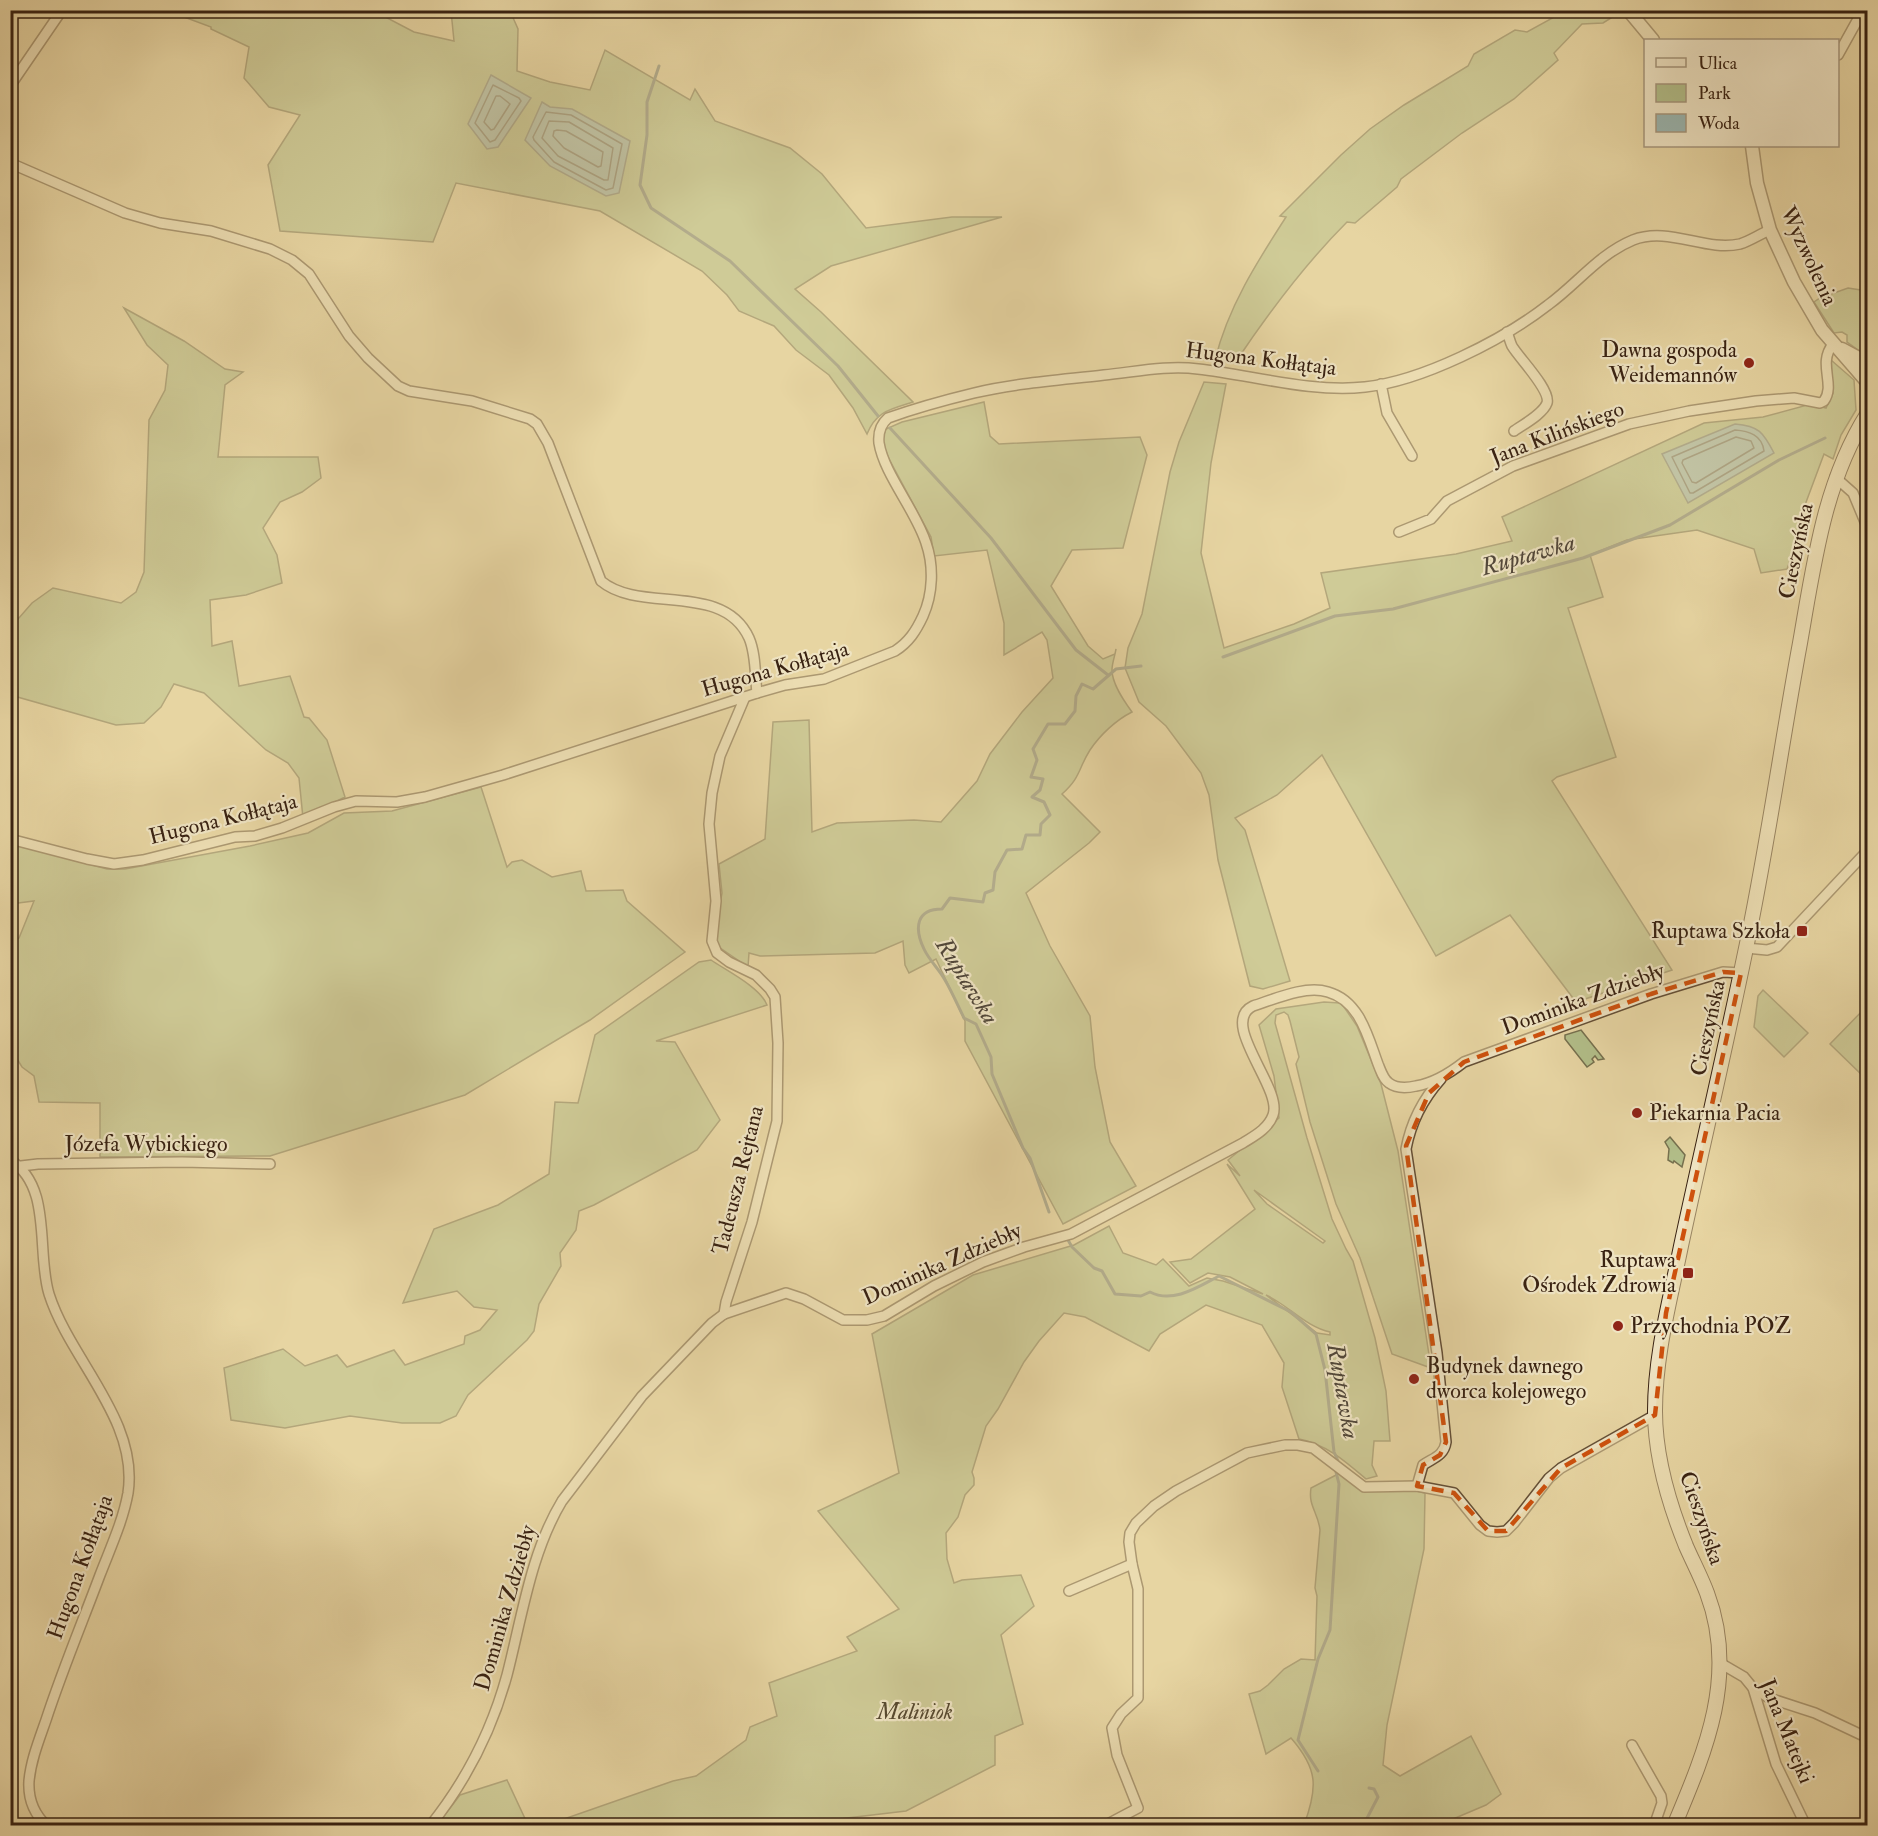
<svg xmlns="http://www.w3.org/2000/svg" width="1878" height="1836" font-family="'IM FELL Double Pica',serif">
<rect width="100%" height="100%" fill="#e7d5a3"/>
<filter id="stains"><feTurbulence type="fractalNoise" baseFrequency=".00333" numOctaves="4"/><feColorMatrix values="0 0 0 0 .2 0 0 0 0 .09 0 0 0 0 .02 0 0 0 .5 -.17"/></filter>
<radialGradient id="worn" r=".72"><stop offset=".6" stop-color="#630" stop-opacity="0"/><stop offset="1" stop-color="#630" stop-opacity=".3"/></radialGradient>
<!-- green -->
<g fill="#b2be89" stroke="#76704e" stroke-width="1.5" fill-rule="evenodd">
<path d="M168,11H374L414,32L454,41L451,11H510L518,29L517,71L550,82L590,90L605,50L690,100L695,89L715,121L790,148L822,174L866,228L952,217H1002L831,266L795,289L821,312L913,402C891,409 876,411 867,434L853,408L829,375L796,350L774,326L739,311L727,295L702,271L600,211L456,183L433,242L280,231L268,165L300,115L269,107L244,78L249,47L211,29V27Z"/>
<path d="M1561,11H1606L1611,18L1603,23L1582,24L1554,53L1558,60L1514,99L1462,133L1401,179L1397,187L1355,223L1347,222C1304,265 1269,312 1235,363L1215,360C1228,307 1257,262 1286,217L1280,216L1341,155L1370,129L1404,105L1468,66L1474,54L1515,30L1527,32L1558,15Z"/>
<path d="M1848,288L1867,291V352L1863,350L1861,352L1847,342V335L1842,332L1834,333L1814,302L1820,298Z"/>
<path d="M124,308L184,341L225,369L243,372L225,385L218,457H318L321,478L302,492L280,502L263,528L277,555L282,583L246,595L210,600L212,646L232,641L239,686L290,676L304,717L309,718L327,740L345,797L303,818L299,778L288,763L266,750L204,693L174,684L161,707L144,723L116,725L14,696L11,692V627L32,603L53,588L121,603L136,592L144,572L149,420L165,390L168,365L147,345Z"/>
<path d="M1831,360L1854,380L1856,410L1841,435L1833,459L1824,454L1805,505L1799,536L1787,569L1761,573L1754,549L1697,530L1627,540L1590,555L1603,597L1568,608L1616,757L1557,777L1552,781L1672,970L1576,1002L1510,915L1436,956L1322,755L1277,795L1235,818L1245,830L1290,981L1263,989L1250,986L1218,860L1209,795L1201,773L1166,726L1139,702L1125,668L1128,648L1142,614L1170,472L1179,442L1204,382L1226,384L1211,463L1201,553L1224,648L1294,624L1330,608L1321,573L1456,554L1512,541L1502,517L1704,423L1763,417L1804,406L1805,402L1826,408L1833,393Z"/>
<path d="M984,402L990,436L999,444L1140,437L1147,455L1123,548L1072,550L1051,586L1088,646L1103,659L1115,654L1116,649C1115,656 1112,663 1112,670C1112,684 1124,701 1132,712C1116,720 1100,735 1090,750C1078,769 1081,777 1062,794L1100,832L1089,843L1026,893L1050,946L1090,1016L1095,1067L1110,1142L1136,1186L1063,1224L965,1041V1021L936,959L909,973L905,965L903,941L875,953L760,956L749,953L748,967L713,943L722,893L719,864L765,839L773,722L809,720L812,832L837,823L914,820L941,822L977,781L990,754L1022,712L1053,678L1047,640L1042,632L1004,655V623L987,550L934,556L931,537L888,457L882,440L886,429L902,422Z"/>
<path d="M481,787L507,867L512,862L522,860L552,877L581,871L586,891L623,890L627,901L685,952L590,1020L465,1095L270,1156L100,1157V1103L39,1102L34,1076L22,1067L11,1049V944L19,938L34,901L11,904L10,843L107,869H125L250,846L308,833L344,813L392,811Z"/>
<path d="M711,960C727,971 760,987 767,1005L656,1041L675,1042L720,1120L697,1150L594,1205L579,1211L576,1230L560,1253L561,1266L539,1304L534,1331L527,1340L468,1395L456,1416L440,1423H402L350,1416L285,1428L231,1420L224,1368L283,1349L305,1366L337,1355L347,1367L394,1350L405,1365L464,1344L465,1336L480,1330L497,1310L474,1307L457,1291L403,1303L434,1229L498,1205L549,1174L555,1102L578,1103L595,1035L699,962Z"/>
<path d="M1763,990L1808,1033L1784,1057L1754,1027L1758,996Z"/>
<path d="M1324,1002L1340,1003L1344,1007L1357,1026L1381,1084L1398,1151L1431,1368L1392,1354L1360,1258L1336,1204L1310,1122L1296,1064L1299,1057L1290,1021L1288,1015L1284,1012L1276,1015L1275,1023L1307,1138L1332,1219L1346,1249L1353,1261L1375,1338L1386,1391L1390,1441H1374L1372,1465L1377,1476L1366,1479C1346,1462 1326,1444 1299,1439L1282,1387L1284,1363L1262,1325L1206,1305L1160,1334L1149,1351L1085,1317L1064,1313L1039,1341L1024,1362L998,1409L986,1426L972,1472L974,1478V1485L965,1495L958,1517L946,1533L947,1559L954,1583L962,1580L1021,1575L1034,1606L1001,1635L1023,1724L995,1736V1765L906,1811L822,1821L823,1825L544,1826L673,1781L696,1776L746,1740L750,1727L777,1716L769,1683L857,1651L847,1637L899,1609L818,1511L899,1473L872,1334L973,1275L1074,1245L1109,1226L1123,1253L1156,1265L1163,1259L1189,1286L1207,1278L1223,1281L1263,1294L1230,1277L1208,1273L1190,1283L1170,1262L1191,1259L1255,1209L1227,1164L1240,1176L1228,1160L1279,1118L1274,1076L1259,1025L1276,1009ZM1254,1190L1325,1241L1323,1243L1267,1204ZM1266,1295C1288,1305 1306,1327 1330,1332V1335L1317,1333Z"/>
<path d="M1867,1006V1068L1862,1075L1830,1044Z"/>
<path d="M1581,1030L1604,1059L1598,1060L1595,1056L1592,1059L1594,1062L1587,1067L1565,1039V1035Z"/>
<path d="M1670,1137L1685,1155L1682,1167L1674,1161L1673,1163L1668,1160L1669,1149L1665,1142Z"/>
<path d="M1336,1467L1375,1490L1416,1491L1425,1493L1424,1549L1387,1725L1383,1765L1400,1776L1471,1736L1501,1794L1486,1805L1439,1825H1304C1318,1787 1318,1769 1291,1738L1266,1754L1249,1694L1260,1691L1268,1685L1284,1669L1301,1659L1315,1660L1317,1596L1315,1588L1320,1530C1318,1512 1308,1506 1311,1488L1338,1474Z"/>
<path d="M507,1780L528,1825H437L460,1795Z"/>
</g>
<!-- water -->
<g fill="#9ab6b0" stroke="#737b71" stroke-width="1.5">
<path d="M491,75L531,98L498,147L487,149L468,124Z"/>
<path d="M542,102L550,107L572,109L630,141L619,193L606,196L550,166L525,140Z"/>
<path d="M1735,424C1759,426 1763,432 1774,453L1688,503L1662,454Z"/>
</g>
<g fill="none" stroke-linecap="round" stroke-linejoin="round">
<!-- shore -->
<g stroke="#6a6c61" stroke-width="1.5">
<path d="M493,85L519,98L521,101L495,140L490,142L475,123Z"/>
<path d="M496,96H500L510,104L494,129L491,130L484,122Z"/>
<path d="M546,112L571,115L622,144L613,188L606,190L554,162L534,140L533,137Z"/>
<path d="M549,121L569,122L613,148L608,180H604L558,156L542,138Z"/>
<path d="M557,130L566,131L603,152L601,166L598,167L564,148L553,136L554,131Z"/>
<path d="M1735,430C1749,431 1762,435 1764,451L1693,493H1690L1672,457Z"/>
<path d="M1736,437L1751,441L1754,448L1696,483L1692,482L1682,463L1683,460Z"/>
</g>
<!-- stream -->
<g stroke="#737b71" stroke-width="3">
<path d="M659,66L647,102V135L640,185L651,208L730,261L838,366L878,416"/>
<path d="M890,428L991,538L1076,650L1108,675"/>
<path d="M1223,657L1335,616L1393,609L1583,558L1670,525L1779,460L1825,438"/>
<path d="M1049,1212L1030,1158L1023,1148L992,1074L991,1057L976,1024L964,1018C958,1006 952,992 945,980C939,969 929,960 924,949C914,928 916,909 942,909L950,898L983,902L985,893L993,890L995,872L1007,850L1022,849L1026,835H1040L1041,824L1050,815L1044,802L1032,797L1040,790L1043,779L1031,777L1037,760L1033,749L1048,724H1065L1075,711L1076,696L1082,684L1093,689L1116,669L1141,666"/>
<path d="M1068,1240L1072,1247L1094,1268L1102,1271L1115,1294L1141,1296L1150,1292C1173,1304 1198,1287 1219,1276L1291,1312L1316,1334L1325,1370L1334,1452L1338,1461"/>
<path d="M1318,1771L1298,1740L1318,1659L1330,1630L1339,1484L1336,1472"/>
<path d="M1363,1826L1378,1797L1374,1789L1369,1788"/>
</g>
<defs>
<g id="minor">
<path d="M1838,55L1863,10"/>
<path d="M10,86L62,10"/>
<path d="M10,163L125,213L160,223L211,231L270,249L292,260L309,274L349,336L368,358L398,386L409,391L472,401L530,419L537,424L548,443L601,581C640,614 723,581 749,638C756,654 755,676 757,693"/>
<path d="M1507,332C1509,337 1510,342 1512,346C1519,358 1551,390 1547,403C1543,414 1524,424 1514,431"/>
<path d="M1381,384L1387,413L1412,456"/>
<path d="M1835,477L1853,493L1868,529"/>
<path d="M1399,532L1431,519L1447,501L1513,466L1629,424L1689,411L1756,401L1794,398L1820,403L1824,401C1836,384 1817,364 1833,344"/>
<path d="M10,839L87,859L114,864L143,860L235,837L255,836L282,828L334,807L356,801L397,802L425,797L503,775L757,693L785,685L824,679L895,651C909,642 916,631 923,616C933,594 934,566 926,543C916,511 884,474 879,443C878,433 881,424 888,418C916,408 945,400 974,393C1016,383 1061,380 1104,375C1135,372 1167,365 1198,369C1252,375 1311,393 1365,387C1422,381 1503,340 1548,305C1577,284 1599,254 1633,240C1669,226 1705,252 1740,244C1750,241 1760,234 1770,230"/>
<path d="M1746,948L1767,950L1777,947L1868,850"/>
<path d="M10,1160C53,1186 36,1252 49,1294C70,1360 139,1420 128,1493C123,1521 110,1549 100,1575C82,1623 62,1671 46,1720C39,1740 31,1760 29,1781C28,1798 34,1814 47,1826"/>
<path d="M21,1166L38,1164L182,1162L270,1164"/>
<path d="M724,1314L726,1302L752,1222L777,1121L778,1043L775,997L770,989L756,975L729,962L717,953L712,941L716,901L709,824L712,793L720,756L745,697"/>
<path d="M1417,1486L1423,1465C1433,1458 1444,1456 1446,1442L1437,1353L1406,1149C1411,1122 1423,1099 1441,1079"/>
<path d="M1132,1564L1129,1542L1130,1533L1136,1523L1154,1506L1176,1491L1247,1453L1285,1445H1298L1313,1448L1364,1487L1417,1486L1454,1493L1480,1525L1488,1531L1497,1532L1506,1531L1514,1523L1549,1478L1561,1468L1655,1415"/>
<path d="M1069,1591L1132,1564L1138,1589V1698L1121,1714L1112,1728L1117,1755L1138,1808L1104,1826"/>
<path d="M1720,1663L1744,1677L1753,1688L1776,1764L1806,1826"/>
<path d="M1753,1688L1769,1698L1815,1713L1868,1738"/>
<path d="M1632,1745L1661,1796L1662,1803L1654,1826"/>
<path d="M430,1826C466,1781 492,1730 507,1675C522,1617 531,1552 562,1501L642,1396L712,1323L724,1314L786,1293L804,1299L843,1320H867L884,1316L934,1286L983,1262L1024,1247L1071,1234L1243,1143C1254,1136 1268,1129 1273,1115C1283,1088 1218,1023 1253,1006C1275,999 1305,985 1328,992C1360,1001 1368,1037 1378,1064C1381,1071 1383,1079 1389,1083C1397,1089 1407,1088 1416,1086C1434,1083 1450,1073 1464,1062L1651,994L1723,972L1741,973"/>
</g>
<g id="tertiary">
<path d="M1628,10L1653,40"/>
<path d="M1752,146L1757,183L1770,230L1794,282L1822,330L1868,383"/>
<path d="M1842,349L1868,363"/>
</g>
<path id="secondary" d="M1674,1826C1706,1750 1738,1675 1707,1593C1701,1577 1693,1562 1686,1546C1669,1504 1655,1457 1655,1411C1655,1354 1670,1301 1681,1246C1702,1148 1725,1050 1745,953C1767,850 1781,746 1800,643C1814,563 1824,482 1868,413"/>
</defs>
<!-- minor casing -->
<use href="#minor" stroke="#644f36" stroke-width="12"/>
<!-- tertiary casing -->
<use href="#tertiary" stroke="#644f36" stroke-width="15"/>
<!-- secondary casing -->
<use href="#secondary" stroke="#392212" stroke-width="16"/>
<!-- minor -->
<use href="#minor" stroke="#efe4c3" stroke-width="9"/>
<!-- tertiary -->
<use href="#tertiary" stroke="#efe4c3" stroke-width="12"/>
<!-- secondary -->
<use href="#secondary" stroke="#efe4c3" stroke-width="14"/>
</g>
<!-- marked area -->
<path d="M0 0H1878V1836H0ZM1723,972L1741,973L1666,1313L1655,1415L1561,1468L1506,1531H1488L1454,1493L1417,1486L1423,1465L1440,1455L1446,1442L1406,1146L1429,1093L1464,1062L1651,994Z" fill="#e7d5a3" fill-opacity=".55" fill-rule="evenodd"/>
<path fill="none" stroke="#ce510d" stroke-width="4.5" stroke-dasharray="12 8" stroke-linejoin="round" d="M1723,972L1741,973L1666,1313L1655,1415L1561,1468L1506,1531H1488L1454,1493L1417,1486L1423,1465L1440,1455L1446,1442L1406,1146L1429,1093L1464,1062L1651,994Z"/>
<!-- markers -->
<g fill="#8f2418" stroke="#efe4c3" stroke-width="2">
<circle cx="1749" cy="363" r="6"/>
<rect x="1796" y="925" width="12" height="12" rx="3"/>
<circle cx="1637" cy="1113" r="6"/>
<rect x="1682" y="1267" width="12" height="12" rx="3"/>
<circle cx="1618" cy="1326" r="6"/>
<circle cx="1414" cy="1379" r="6"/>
</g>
<g text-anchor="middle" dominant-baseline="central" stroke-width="4.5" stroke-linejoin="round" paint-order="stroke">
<!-- street labels -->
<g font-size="22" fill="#392212" stroke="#efe4c3">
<text transform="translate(1809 256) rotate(65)">Wyzwolenia</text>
<text transform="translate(1261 359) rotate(7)">Hugona Kołłątaja</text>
<text transform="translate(1557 433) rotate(-21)">Jana Kilińskiego</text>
<text transform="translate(1796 551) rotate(-78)">Cieszyńska</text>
<text transform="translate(775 669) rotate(-16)">Hugona Kołłątaja</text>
<text transform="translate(223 819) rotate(-14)">Hugona Kołłątaja</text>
<text transform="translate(1583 999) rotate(-20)">Dominika Zdziebły</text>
<text transform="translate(1708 1028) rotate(-78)">Cieszyńska</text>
<text x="146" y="1144">Józefa Wybickiego</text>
<text transform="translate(738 1180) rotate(-76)">Tadeusza Rejtana</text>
<text transform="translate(942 1264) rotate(-24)">Dominika Zdziebły</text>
<text transform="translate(1702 1518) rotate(71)">Cieszyńska</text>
<text transform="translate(80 1567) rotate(-70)">Hugona Kołłątaja</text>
<text transform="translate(505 1608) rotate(-74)">Dominika Zdziebły</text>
<text transform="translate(1787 1731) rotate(68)">Jana Matejki</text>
</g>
<!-- poi labels -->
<g font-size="22" fill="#392212" stroke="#efe4c3" text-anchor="end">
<text x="1737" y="350">Dawna gospoda<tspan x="1737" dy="25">Weidemannów</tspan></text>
<text x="1790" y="931">Ruptawa Szkoła</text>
<text x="1649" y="1113" text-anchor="start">Piekarnia Pacia</text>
<text x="1676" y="1260">Ruptawa<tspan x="1676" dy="25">Ośrodek Zdrowia</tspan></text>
<text x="1630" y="1326" text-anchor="start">Przychodnia POZ</text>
<text x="1426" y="1366" text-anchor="start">Budynek dawnego<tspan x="1426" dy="25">dworca kolejowego</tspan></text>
</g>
<!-- park labels -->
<g font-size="22" font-style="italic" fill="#574930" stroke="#efe4c3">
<text x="915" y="1712">Maliniok</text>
</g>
<!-- water labels -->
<g font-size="24" font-style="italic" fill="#51473a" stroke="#efe4c3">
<text transform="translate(1528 555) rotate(-16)">Ruptawka</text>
<text transform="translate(967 981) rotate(58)">Ruptawka</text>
<text transform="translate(1343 1391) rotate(80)">Ruptawka</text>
</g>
</g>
<!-- margin -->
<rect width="1878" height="1836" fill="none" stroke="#e7d5a3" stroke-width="36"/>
<rect x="12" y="12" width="1854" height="1812" fill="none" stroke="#392212" stroke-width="3"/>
<rect x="18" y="18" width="1842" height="1800" fill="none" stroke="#392212" stroke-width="1.5"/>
<!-- legend -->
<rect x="1644" y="39" width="195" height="108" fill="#efe4c3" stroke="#a6967c" stroke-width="1.5"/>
<rect x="1656" y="58" width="30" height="9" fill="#efe4c3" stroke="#a6967c" stroke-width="1.5"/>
<text x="1698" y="69" font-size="18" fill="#392212">Ulica</text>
<rect x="1656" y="84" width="30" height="18" fill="#b2be89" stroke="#a6967c" stroke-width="1.5"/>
<text x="1698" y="99" font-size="18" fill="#392212">Park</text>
<rect x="1656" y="114" width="30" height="18" fill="#9ab6b0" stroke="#a6967c" stroke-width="1.5"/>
<text x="1698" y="129" font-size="18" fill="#392212">Woda</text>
<rect width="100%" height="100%" filter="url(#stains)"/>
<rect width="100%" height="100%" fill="url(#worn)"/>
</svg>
